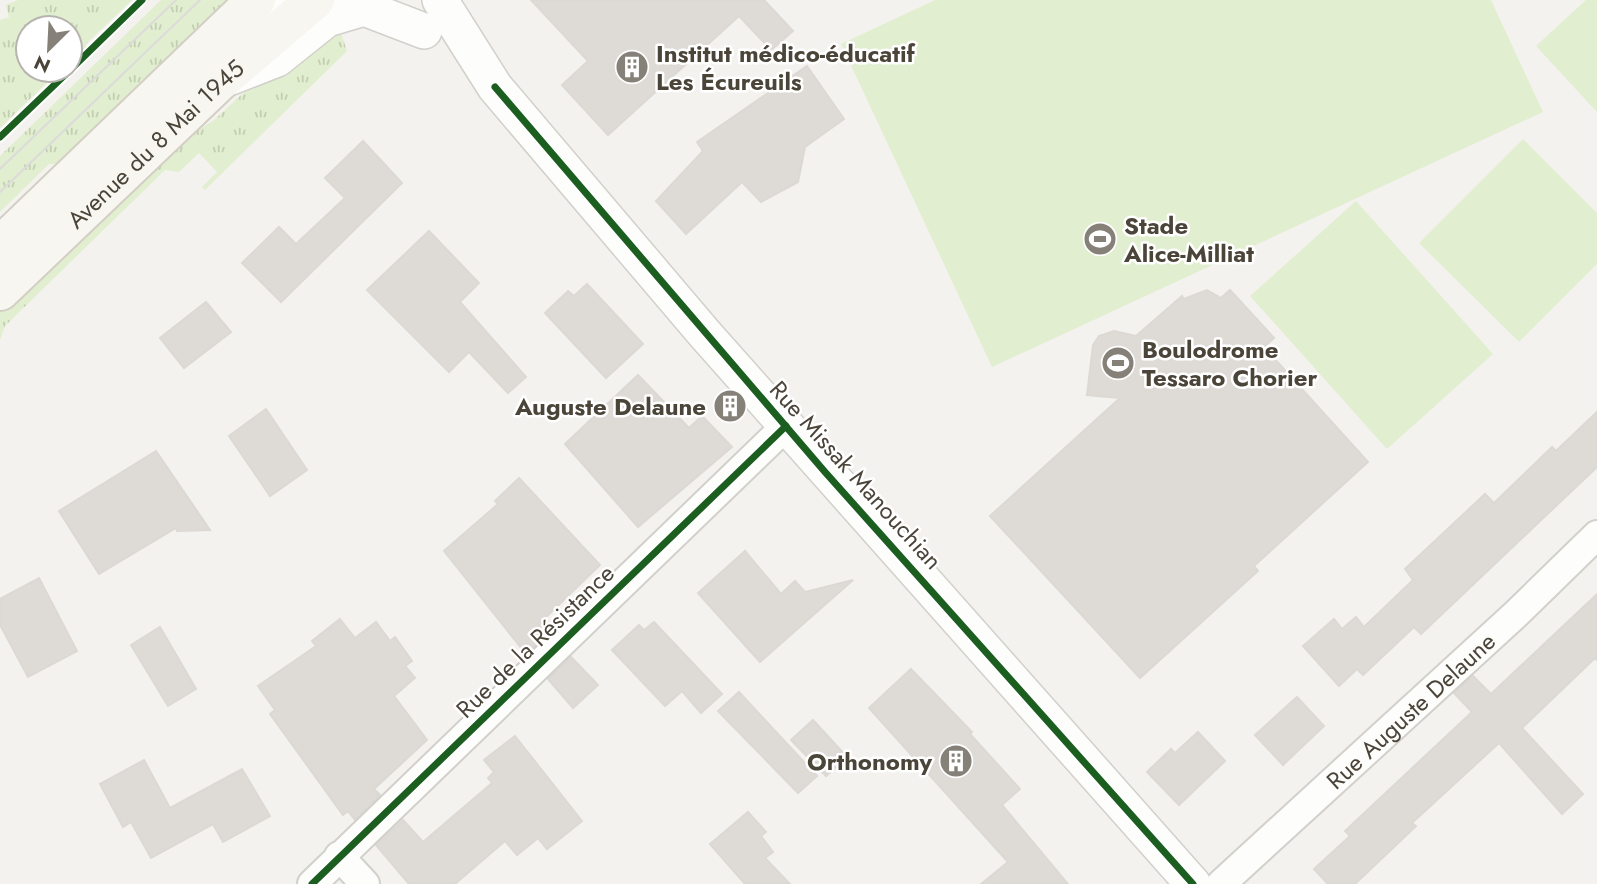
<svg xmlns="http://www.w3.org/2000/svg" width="1597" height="884" font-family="Jost,sans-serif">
<defs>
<pattern id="grass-tufts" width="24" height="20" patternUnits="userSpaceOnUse" patternTransform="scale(1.75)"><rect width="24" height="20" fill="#e1eecf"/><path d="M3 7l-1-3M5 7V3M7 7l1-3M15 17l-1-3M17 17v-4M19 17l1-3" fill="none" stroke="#c3cdb2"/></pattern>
</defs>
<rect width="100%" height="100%" fill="#f4f2ee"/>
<!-- grass -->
<g fill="url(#grass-tufts)">
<path d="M18,0H132L86,44V53L79,59L70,60V28H28V70H60L0,128V20L9,17L6,5Z"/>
<path d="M161,0H234L62,164H49L0,212V156Z"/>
<path d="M338,24L347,51L205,190L202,187L217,172L199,153L179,172L165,170L5,326L0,340V306L162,153L214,120L264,74Z"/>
</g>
<!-- garden -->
<g fill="#e1eecf">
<path d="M935,0H1491L1543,112L992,367L841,44Z"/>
<path d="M1586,0H1597V112L1536,46Z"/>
<path d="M1523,139L1597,213V264L1519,342L1419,243Z"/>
<path d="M1356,201L1493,354L1387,449L1250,296Z"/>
</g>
<!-- building -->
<g fill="#dedbd6" stroke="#dcd9d4" stroke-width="2">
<path d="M531,0H764L793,31L771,50L739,16L608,135L562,85L588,61Z"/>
<path d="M807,66L844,119L805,147L798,182L761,202L742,182L686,234L656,201L703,151L697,142Z"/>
<path d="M363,141L402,183L281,302L242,263L279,227L296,244L345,198L325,178Z"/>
<path d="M429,231L479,283L460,302L526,377L508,393L469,352L449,372L367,290Z"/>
<path d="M587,284L643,344L606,378L545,313L568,291L574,296Z"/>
<path d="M1207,290L1221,298L1230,290L1274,338L1264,347L1368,462L1254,566L1258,571L1140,678L990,516L1120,398L1087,395L1093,345L1099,336L1114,331L1136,336L1182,296L1184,299Z"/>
<path d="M206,302L231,332L184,368L160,338Z"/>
<path d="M638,375L689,428L702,416L732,447L638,527L565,444Z"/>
<path d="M266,409L307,470L270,496L229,436Z"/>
<path d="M1597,412V467L1421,634L1414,627L1363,675L1357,669L1339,686L1303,646L1334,619L1342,629L1356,617L1364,627L1413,580L1405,569L1485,494L1494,503L1552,447L1556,451Z"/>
<path d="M156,451L210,530L177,531L176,528L99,574L59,511Z"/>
<path d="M519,478L600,565L541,622L548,633L526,654L444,551L498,504L495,501Z"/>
<path d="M745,551L781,594L795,581L805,592L853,580L760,662L698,593Z"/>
<path d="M39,578L77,651L28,677L0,625V599Z"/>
<path d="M1597,594V660L1595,658L1522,728L1583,794L1562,814L1499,743L1412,823L1416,826L1355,884H1328L1314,869L1350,836L1345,831L1472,712L1454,693L1473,676L1491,694Z"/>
<path d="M340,619L355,638L376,622L390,641L395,637L412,661L405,666L415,678L394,696L427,740L374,789L380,795L355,820L348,811L343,815L270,714L275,710L258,686L316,646L312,641Z"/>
<path d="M654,622L722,694L701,713L682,691L665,706L612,650L639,625L644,630Z"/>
<path d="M160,627L196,689L168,706L131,645Z"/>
<path d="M571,657L598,685L573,708L548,679Z"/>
<path d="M911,669L972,732L970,734L1020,789L1002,805L1068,884H981L1008,862L869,708Z"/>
<path d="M739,692L817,776L798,793L718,711Z"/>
<path d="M1297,697L1324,726L1283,765L1255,735Z"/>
<path d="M813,720L847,757L826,776L791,740Z"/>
<path d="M1198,732L1225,761L1179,805L1147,772L1171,749L1175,753Z"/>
<path d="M515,736L582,821L547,849L538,838L517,855L505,841L455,884H409L376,845L403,820L423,842L492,783L488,778L494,772L484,760Z"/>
<path d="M144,760L170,808L242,769L270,816L223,842L213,824L151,858L131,822L123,827L100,784Z"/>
<path d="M748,812L766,832L761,836L773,852L765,858L790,884H745L710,844Z"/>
</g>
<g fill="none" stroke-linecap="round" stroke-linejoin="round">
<defs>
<g id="minor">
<path d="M339,856L365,884"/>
<path d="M312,884L786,426"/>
<path id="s1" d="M1221,884L1517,613L1597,535"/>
</g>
<g id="tertiary">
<path d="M440,0L495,87L704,333L1193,884"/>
<path d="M240,50L254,28L284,0"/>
<path d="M231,77L277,59L327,19L364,8L424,31"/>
</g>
<g id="secondary">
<path d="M0,246L256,0"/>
<path id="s2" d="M0,291L219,82L315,0"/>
</g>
</defs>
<!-- minor casing -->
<use href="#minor" stroke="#d2d0cb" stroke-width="32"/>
<!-- tertiary casing -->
<use href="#tertiary" stroke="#d2d0cb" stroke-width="38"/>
<!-- secondary casing -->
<use href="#secondary" stroke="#d3cfc5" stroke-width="42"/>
<!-- minor -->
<use href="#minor" stroke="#fdfdfc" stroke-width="28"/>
<!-- tertiary -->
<use href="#tertiary" stroke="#fdfdfc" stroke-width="35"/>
<!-- secondary -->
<use href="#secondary" stroke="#f7f6f1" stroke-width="38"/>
<!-- tram -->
<g stroke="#dbdbda" stroke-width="2">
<path d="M0,169L176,0"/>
<path d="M0,192L200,0"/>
</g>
<defs>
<g id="cycleway">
<path d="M70,70L142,0"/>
<path d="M495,87L825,472L1193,884"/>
<path d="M0,137L70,70"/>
<path d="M312,884L786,426"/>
</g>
</defs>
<!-- cycleway casing -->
<use href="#cycleway" stroke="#fff" stroke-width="11"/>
<!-- cycleway -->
<use href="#cycleway" stroke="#1b5e20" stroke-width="7"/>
</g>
<!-- icons -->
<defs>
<symbol id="building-disc" viewBox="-11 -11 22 22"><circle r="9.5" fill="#868178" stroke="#fff"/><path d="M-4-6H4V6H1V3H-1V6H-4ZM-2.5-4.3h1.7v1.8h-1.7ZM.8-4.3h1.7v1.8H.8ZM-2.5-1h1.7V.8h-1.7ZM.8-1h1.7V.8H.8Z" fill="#fff"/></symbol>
<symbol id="stadium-disc" viewBox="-11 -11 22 22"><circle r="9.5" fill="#868178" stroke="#fff"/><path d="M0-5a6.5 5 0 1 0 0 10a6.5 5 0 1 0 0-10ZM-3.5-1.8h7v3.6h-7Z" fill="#fff"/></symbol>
</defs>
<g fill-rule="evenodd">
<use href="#building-disc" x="613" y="48" width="38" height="38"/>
<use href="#stadium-disc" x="1081" y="220" width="38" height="38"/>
<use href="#stadium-disc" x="1099" y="344" width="38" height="38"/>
<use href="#building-disc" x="711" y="387" width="38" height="38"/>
<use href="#building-disc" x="937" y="742" width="38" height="38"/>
</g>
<g text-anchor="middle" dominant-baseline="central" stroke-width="5" stroke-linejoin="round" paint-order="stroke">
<!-- poi labels -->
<g font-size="24" font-weight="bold" fill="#4b4439" stroke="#fff" text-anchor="start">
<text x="656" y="53">Institut médico-éducatif<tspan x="656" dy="28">Les Écureuils</tspan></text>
<text x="1124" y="225">Stade<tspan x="1124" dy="28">Alice-Milliat</tspan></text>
<text x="1142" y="349">Boulodrome<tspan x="1142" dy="28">Tessaro Chorier</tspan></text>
<text x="706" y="406" text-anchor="end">Auguste Delaune</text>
<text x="932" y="761" text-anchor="end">Orthonomy</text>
</g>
<!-- street labels -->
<g font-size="24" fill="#4b4439" stroke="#fff">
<text stroke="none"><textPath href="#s2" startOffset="214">Avenue du 8 Mai 1945</textPath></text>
<text transform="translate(856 475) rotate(48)">Rue Missak Manouchian</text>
<text transform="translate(535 641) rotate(-44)">Rue de la Résistance</text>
<text stroke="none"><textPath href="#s1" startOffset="257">Rue Auguste Delaune</textPath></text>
</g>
</g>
<!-- north arrow -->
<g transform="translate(49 49) rotate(204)"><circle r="33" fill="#ffffff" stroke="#b7b4b0" stroke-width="2"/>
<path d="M0-5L12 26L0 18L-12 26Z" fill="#868178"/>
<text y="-10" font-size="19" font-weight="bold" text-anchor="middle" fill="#4b4439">N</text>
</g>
</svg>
